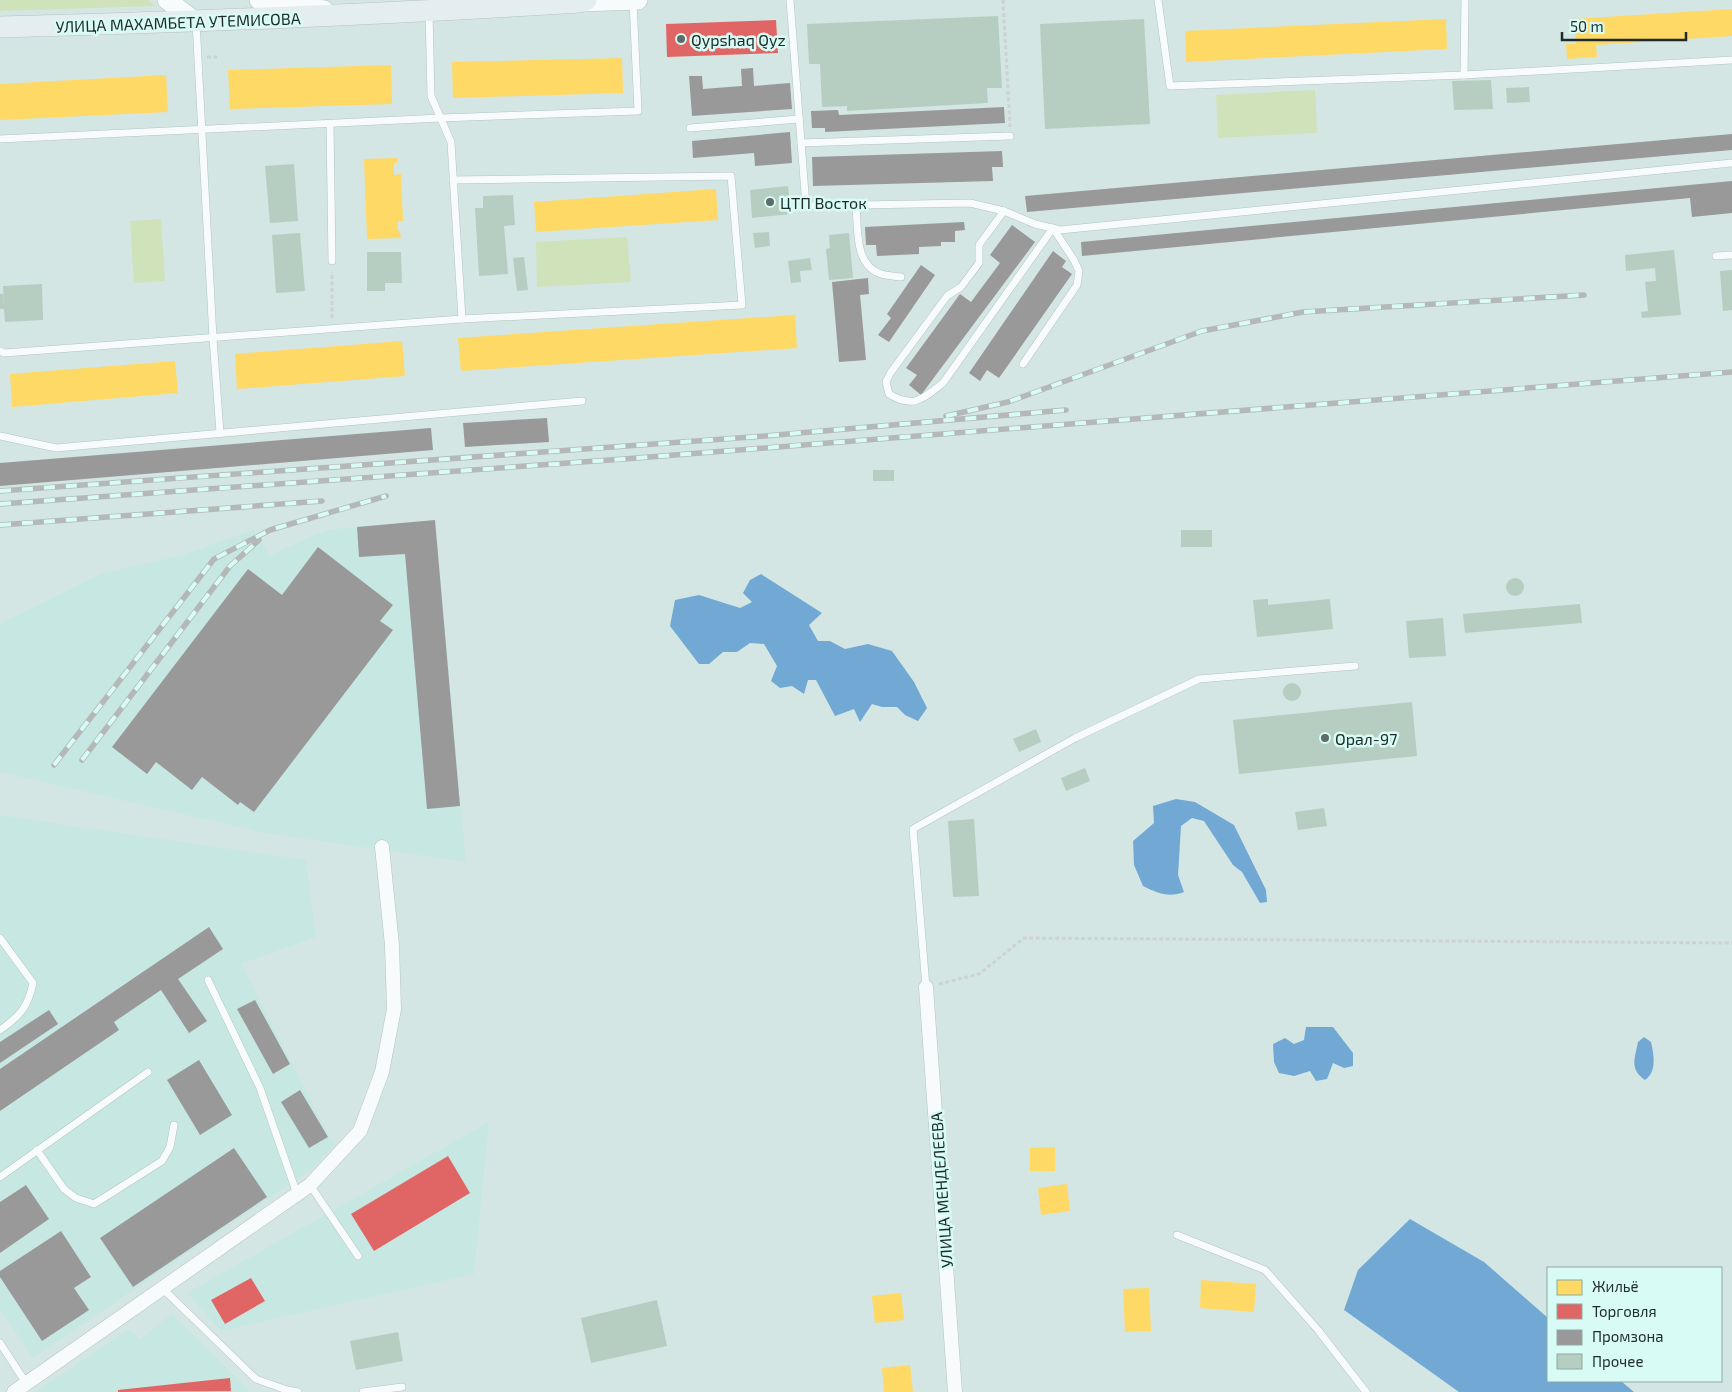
<svg xmlns="http://www.w3.org/2000/svg" width="1732" height="1392" font-family="'Exo 2',sans-serif">
<rect width="100%" height="100%" fill="#d3e6e3"/>
<!-- built -->
<g fill="#c7e8e2">
<path d="M435,520L466,862L265,833L0,772V625L8,620L103,573L182,555L253,530L270,555L326,530Z"/>
<path d="M0,815L306,860L316,937L241,964L334,1145L312,1169L33,1358L0,1309Z"/>
<path d="M489,1122L474,1274L221,1331L187,1293Z"/>
<path d="M172,1313L251,1392H35L130,1329L140,1340Z"/>
</g>
<!-- green -->
<g fill="#d0e2ba">
<path d="M1,0H148L155,6L0,11V1Z"/>
<path d="M1315,90L1317,133L1218,138L1216,95Z"/>
<path d="M161,219L165,281L134,283L130,221Z"/>
<path d="M627,237L631,282L537,287L536,242Z"/>
</g>
<!-- water -->
<g fill="#71a9d4">
<path d="M761,574L822,613L809,625L818,641H830L845,649L868,644L892,651L914,682L927,708L918,721L905,715L897,707H882L872,704L860,722L854,709L835,716L816,680H808L804,694L792,686L780,688L771,681L777,666L764,644L750,643L737,652H723L709,664H699L670,626L675,600L699,595L740,608L752,602L743,593L750,580Z"/>
<path d="M1176,799L1195,802L1234,825L1266,890L1267,902L1260,903L1242,872L1233,865L1204,821L1192,818L1181,826L1178,875L1184,892C1169,898 1157,893 1143,886L1134,865L1133,841L1154,823L1153,806Z"/>
<path d="M1306,1027H1333L1353,1053V1066L1344,1068L1333,1063L1327,1079L1316,1081L1310,1071L1294,1076L1279,1073L1274,1062L1273,1044L1285,1038L1294,1044L1304,1040Z"/>
<path d="M1644,1037L1651,1042C1654,1055 1657,1072 1645,1080C1629,1069 1635,1058 1638,1042Z"/>
<path d="M1410,1219L1484,1262L1548,1318V1381H1621L1634,1392H1459L1344,1310L1358,1270Z"/>
</g>
<!-- homes -->
<g fill="#ffd966">
<path d="M1732,9V36L1596,45L1597,57L1567,59L1566,44H1576L1574,19Z"/>
<path d="M1446,19L1447,49L1186,62L1185,31Z"/>
<path d="M622,58L623,93L453,98L452,62Z"/>
<path d="M391,65L392,104L230,109L228,70Z"/>
<path d="M166,75L168,112L0,120V84Z"/>
<path d="M397,158V163H394V175L401,174L403,221H398V231H400L401,238L367,239L364,159Z"/>
<path d="M716,189L718,220L536,232L534,202Z"/>
<path d="M795,315L797,348L461,371L458,338Z"/>
<path d="M402,341L405,376L237,389L235,354Z"/>
<path d="M175,361L178,393L12,407L10,374Z"/>
<path d="M1055,1147V1171H1030V1148Z"/>
<path d="M1067,1184L1070,1211L1041,1215L1038,1188Z"/>
<path d="M1201,1280L1256,1284L1254,1312L1200,1308Z"/>
<path d="M1149,1288L1151,1331L1125,1332L1123,1289Z"/>
<path d="M901,1293L904,1320L875,1323L872,1296Z"/>
<path d="M910,1365L913,1392H884L882,1368Z"/>
</g>
<!-- shops -->
<g fill="#e06666">
<path d="M776,20L778,53L667,57L666,24Z"/>
<path d="M448,1156L470,1193L374,1251L351,1214Z"/>
<path d="M251,1278L265,1301L225,1324L211,1300Z"/>
<path d="M230,1378L231,1391L118,1392V1390Z"/>
</g>
<!-- industry -->
<g fill="#999">
<path d="M753,68L754,86L790,83L792,109L692,116L689,76H702L703,89L742,86L741,69Z"/>
<path d="M1004,107L1005,123L825,132V128H812L811,111L838,110L839,115Z"/>
<path d="M790,132L792,163L755,166L754,153L693,158L692,141Z"/>
<path d="M1732,134V150L1027,212L1025,196Z"/>
<path d="M1002,151L1003,167H992L993,181L813,186L812,157Z"/>
<path d="M1732,181V213L1692,217L1690,198L1082,256L1081,242Z"/>
<path d="M964,222L965,230L955,231V242H941V246L919,247V254L877,256L876,245H866L865,227Z"/>
<path d="M1012,225L1035,242L921,395L909,385L917,375L906,368L960,294L971,302L1000,263L990,255Z"/>
<path d="M1053,251L1066,261L1062,267L1072,274L999,378L987,370L980,381L969,373Z"/>
<path d="M921,265L935,275L889,342L878,335L891,318L887,314Z"/>
<path d="M868,278L869,294L860,295L866,360L839,362L832,282Z"/>
<path d="M547,418L549,442L465,447L463,423Z"/>
<path d="M431,428L433,450L0,486V463Z"/>
<path d="M435,520L460,806L427,809L405,554L359,557L357,527Z"/>
<path d="M318,547L393,605L380,621L393,630L254,812L240,802L238,805L202,777L192,790L156,762L147,774L112,747L248,569L282,595Z"/>
<path d="M209,927L223,949L178,979L207,1021L189,1033L161,990L114,1022L119,1030L0,1111V1069Z"/>
<path d="M255,1000L290,1064L273,1074L237,1009Z"/>
<path d="M49,1010L58,1024L0,1063V1042Z"/>
<path d="M199,1060L232,1115L200,1135L167,1080Z"/>
<path d="M300,1090L328,1137L309,1148L281,1102Z"/>
<path d="M234,1148L267,1197L133,1287L100,1238Z"/>
<path d="M26,1185L49,1219L0,1253V1202Z"/>
<path d="M61,1231L91,1277L74,1288L89,1310L42,1341L0,1277V1271Z"/>
</g>
<!-- building -->
<g fill="#b5cec1">
<path d="M998,16L1002,88H987L988,103L847,111V106L822,107L820,64H809L807,24Z"/>
<path d="M1144,19L1150,124L1045,129L1040,24Z"/>
<path d="M1491,80L1493,109L1454,110L1452,81Z"/>
<path d="M1529,87L1530,102L1507,103L1506,88Z"/>
<path d="M294,164L298,221L270,223L265,166Z"/>
<path d="M788,186L791,214L752,218L750,190Z"/>
<path d="M513,195L515,225L504,226L508,274L479,276L475,208H483V196Z"/>
<path d="M769,232L770,246L755,248L753,233Z"/>
<path d="M300,233L305,291L276,293L272,235Z"/>
<path d="M849,233L853,278L829,280L826,249L830,248L829,235Z"/>
<path d="M1674,250L1681,315L1642,318L1641,312L1648,311L1645,282L1656,281L1655,268L1626,271L1625,255Z"/>
<path d="M367,252H401L402,283H385V291H367Z"/>
<path d="M524,257L528,290L517,291L513,258Z"/>
<path d="M810,258L812,270L800,271L801,282L791,283L788,261Z"/>
<path d="M1732,270V310L1723,311L1720,271Z"/>
<path d="M42,284L43,320L5,322L4,309H0V294H3L4,307L3,286Z"/>
<rect x="873" y="470" width="21" height="11"/>
<rect x="1181" y="530" width="31" height="17"/>
<circle cx="1515" cy="587" r="9"/>
<path d="M1268,599V605L1330,599L1333,629L1257,637L1253,600Z"/>
<path d="M1580,604L1582,623L1465,633L1463,614Z"/>
<path d="M1443,618L1446,656L1409,658L1406,621Z"/>
<circle cx="1292" cy="692" r="9"/>
<path d="M1412,702L1417,756L1239,774L1233,720Z"/>
<path d="M1036,729L1041,742L1019,752L1013,739Z"/>
<path d="M1085,768L1090,781L1066,791L1061,778Z"/>
<path d="M1324,808L1327,826L1298,830L1295,812Z"/>
<path d="M974,819L979,896L953,897L948,821Z"/>
<path d="M657,1300L667,1346L591,1363L581,1318Z"/>
<path d="M398,1332L403,1361L356,1370L350,1341Z"/>
</g>
<g fill="none" stroke-linecap="round" stroke-linejoin="round">
<defs>
<g id="lane">
<path d="M790,0L806,206L970,203L1004,211L1035,224L1060,230L1732,163"/>
<path d="M1158,0L1170,86L1464,75L1465,0"/>
<path d="M196,22L213,338L220,433"/>
<path d="M1464,75L1732,60"/>
<path d="M330,124L332,261"/>
<path d="M690,128L799,119"/>
<path d="M0,139L441,118L638,111L633,1"/>
<path d="M801,143L1010,136"/>
<path d="M453,180L731,176L742,305L462,319"/>
<path d="M856,205C858,228 854,265 881,274C887,276 895,276 901,277"/>
<path d="M1004,211L979,245V263L961,287L947,296L891,372L886,382L889,394C913,409 923,399 943,383L1053,228L1074,260L1079,271L1077,285L1023,364"/>
<path d="M1716,256L1732,255"/>
<path d="M0,351L4,353L462,319L451,142L431,96L429,12"/>
<path d="M0,436L56,448L582,401"/>
<path d="M0,938L33,983C28,1007 20,1016 0,1030"/>
<path d="M208,980L260,1088L297,1194"/>
<path d="M926,987L913,829L1075,738L1199,679L1355,666"/>
<path d="M37,1150L64,1189L76,1198L94,1204L162,1161L170,1147L174,1125"/>
<path d="M0,1177L148,1072"/>
<path d="M310,1185L358,1256"/>
<path d="M1177,1235L1265,1270L1318,1330L1366,1392"/>
<path d="M162,1288L256,1379L287,1390L298,1392"/>
<path d="M0,1343L26,1383"/>
<path d="M363,1392L402,1387"/>
</g>
<g id="street">
<path d="M926,987L955,1392"/>
<path d="M14,1392L310,1185L360,1131L382,1072L394,1009L392,945L382,847"/>
</g>
<g id="secondary">
<path d="M167,0L196,22"/>
<path d="M259,0L324,10"/>
<path d="M580,2L638,0"/>
</g>
<path id="primary" d="M0,27C194,22 387,14 580,2L586,0"/>
</defs>
<!-- lane casing -->
<use href="#lane" stroke="#b4c3c0" stroke-width="8"/>
<!-- street casing -->
<use href="#street" stroke="#b4c3c0" stroke-width="15"/>
<!-- secondary casing -->
<use href="#secondary" stroke="#b4c3c0" stroke-width="20"/>
<!-- primary casing -->
<use href="#primary" stroke="#b6c0be" stroke-width="22"/>
<!-- path -->
<g stroke="#cdd3d2" stroke-width="3" stroke-dasharray="4 2.5" stroke-linecap="butt">
<path d="M1003,0L1010,127"/>
<path d="M207,57H217"/>
<path d="M332,318V272"/>
<path d="M939,984L979,974L1024,938L1732,943"/>
</g>
<!-- lane -->
<use href="#lane" stroke="#f8fbfb" stroke-width="7"/>
<!-- street -->
<use href="#street" stroke="#f8fbfb" stroke-width="14"/>
<!-- secondary -->
<use href="#secondary" stroke="#f8fbfb" stroke-width="19"/>
<!-- primary -->
<use href="#primary" stroke="#e4eef0" stroke-width="21"/>
<defs>
<g id="rail">
<path d="M946,416L1008,402L1202,331L1303,312L1584,295"/>
<path d="M0,491L752,437L1066,410"/>
<path d="M0,504L624,459L1732,372"/>
<path d="M0,525L322,501"/>
<path d="M82,760L230,566L259,540"/>
<path d="M54,765L214,559L270,530L386,496"/>
</g>
</defs>
<!-- rail casing -->
<use href="#rail" stroke="#b4b9b8" stroke-width="5.5"/>
<!-- rail -->
<use href="#rail" stroke="#d8fcf5" stroke-width="4" stroke-dasharray="11" stroke-linecap="butt"/>
</g>
<!-- markers -->
<g fill="#5d6c6a" stroke="#d8fcf5" stroke-width="2">
<circle cx="681" cy="39" r="5"/>
<circle cx="770" cy="202" r="5"/>
<circle cx="1325" cy="738" r="5"/>
</g>
<g text-anchor="middle" dominant-baseline="central" stroke-width="5" stroke-linejoin="round" paint-order="stroke">
<!-- street labels -->
<g font-size="16" fill="#1e2b29" stroke="#d8fcf5">
<text transform="translate(178 22) rotate(-2)">УЛИЦА МАХАМБЕТА УТЕМИСОВА</text>
<text transform="translate(941 1190) rotate(-94)">УЛИЦА МЕНДЕЛЕЕВА</text>
</g>
<!-- poi labels -->
<g font-size="16" fill="#1e2b29" stroke="#d8fcf5" text-anchor="start">
<text x="691" y="39">Qypshaq Qyz</text>
<text x="780" y="202">ЦТП Восток</text>
<text x="1335" y="738">Орал-97</text>
</g>
</g>
<!-- legend -->
<rect x="1547" y="1267" width="175" height="115" fill="#d8fcf5" stroke="#8ea8a3"/>
<rect x="1557" y="1280" width="25" height="15" fill="#ffd966" stroke="#8ea8a3"/>
<text x="1592" y="1292" font-size="15" fill="#1e2b29">Жильё</text>
<rect x="1557" y="1304" width="25" height="15" fill="#e06666" stroke="#8ea8a3"/>
<text x="1592" y="1317" font-size="15" fill="#1e2b29">Торговля</text>
<rect x="1557" y="1330" width="25" height="15" fill="#999999" stroke="#8ea8a3"/>
<text x="1592" y="1342" font-size="15" fill="#1e2b29">Промзона</text>
<rect x="1557" y="1354" width="25" height="15" fill="#b5cec1" stroke="#8ea8a3"/>
<text x="1592" y="1367" font-size="15" fill="#1e2b29">Прочее</text>
<!-- scale -->
<path d="M1562 32v8h124v-8" fill="none" stroke="#1e2b29" stroke-width="2.5"/>
<text x="1570" y="32" font-size="15" fill="#1e2b29" stroke="#d8fcf5" stroke-width="4" paint-order="stroke">50 m</text>
</svg>
